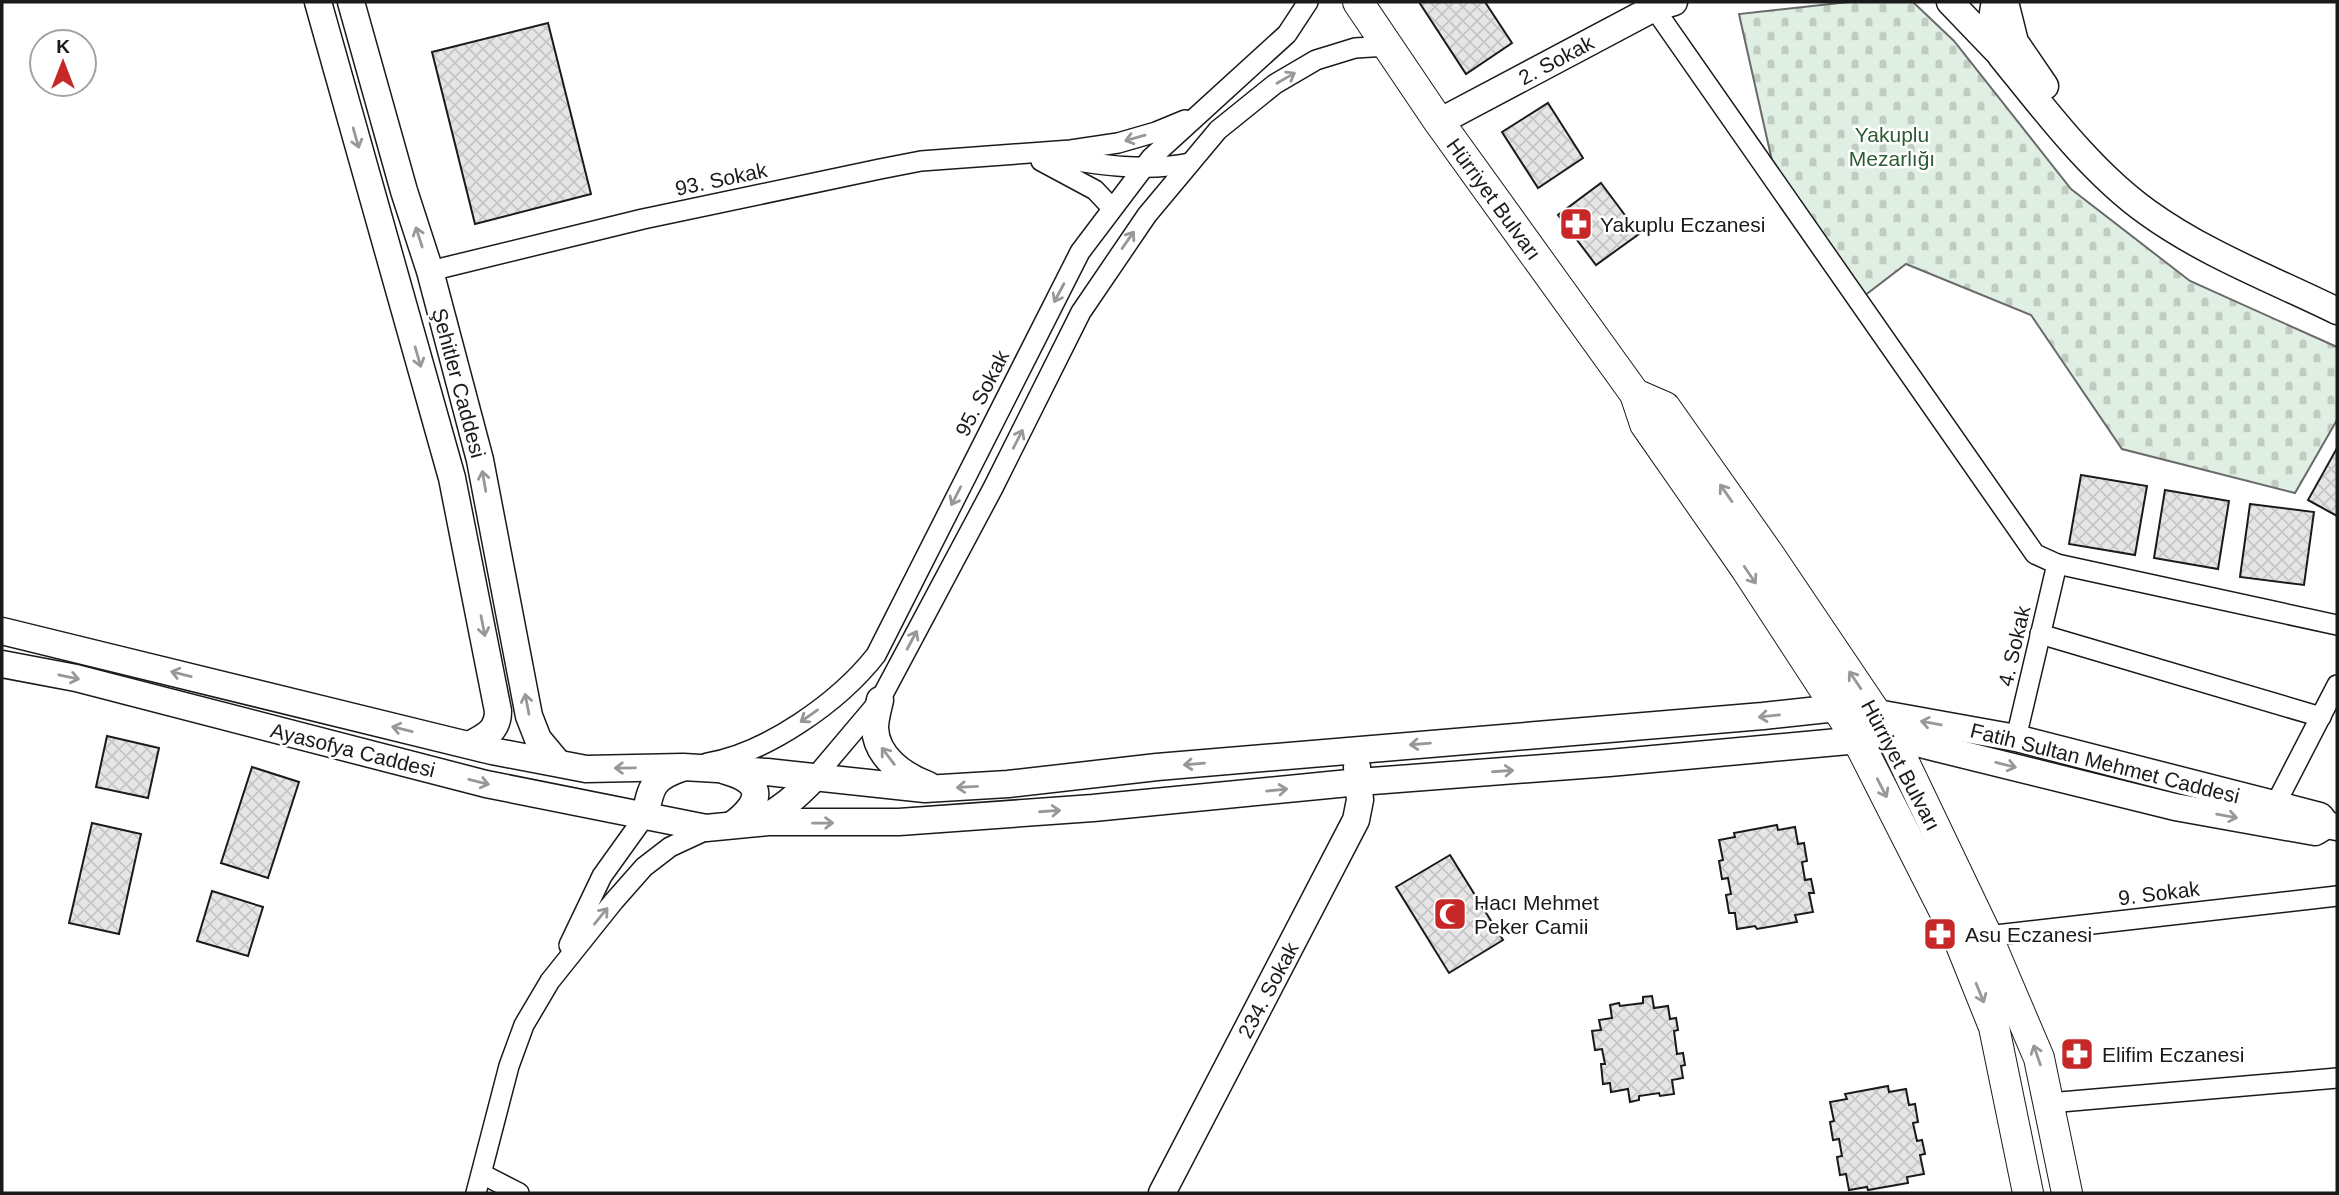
<svg xmlns="http://www.w3.org/2000/svg" width="2339" height="1195" font-family="Helvetica,sans-serif">
<defs>
<pattern id="cemetery-stones" width="16" height="16" patternUnits="userSpaceOnUse" patternTransform="scale(1.75)"><rect width="16" height="16" fill="#e0efe3"/><path d="M2 7V4a2 2 0 0 1 4 0v3zM10 15v-3a2 2 0 0 1 4 0v3z" fill="#c0ccc2"/></pattern>
<pattern id="building-cross-hatch" width="8" height="8" patternUnits="userSpaceOnUse" patternTransform="scale(1.75)"><rect width="8" height="8" fill="#e6e6e6"/><path d="M0 0l8 8M0 8l8-8" fill="none" stroke="#c5c5c5"/></pattern>
</defs>
<rect width="100%" height="100%" fill="#fff"/>
<!-- cemetery -->
<path fill="url(#cemetery-stones)" stroke="#6a6a6a" stroke-width="2" d="M1849,2H1913L1954,41L2071,189L2190,281L2337,347V420L2295,493L2122,449L2031,315L1906,264L1864,296L1777,183L1739,14Z"/>
<!-- building -->
<g fill="url(#building-cross-hatch)" stroke="#1a1a1a" stroke-width="2">
<path d="M1419,2H1485L1512,43L1466,74Z"/>
<path d="M548,23L591,194L475,224L432,52Z"/>
<path d="M1548,103L1583,158L1538,188L1502,132Z"/>
<path d="M1601,183L1639,234L1596,265L1558,215Z"/>
<path d="M2337,448V516L2308,500Z"/>
<path d="M2081,475L2147,486L2135,555L2069,544Z"/>
<path d="M2165,490L2229,501L2218,569L2154,558Z"/>
<path d="M2250,504L2314,512L2304,585L2240,577Z"/>
<path d="M107,736L159,748L148,798L96,787Z"/>
<path d="M252,767L299,782L268,878L221,863Z"/>
<path d="M92,823L141,834L119,934L69,923Z"/>
<path d="M1777,825L1778,830L1795,827L1798,844L1804,843L1807,861L1802,862L1805,880L1811,879L1814,893H1809L1813,912L1795,915L1797,922L1757,929L1755,926L1737,929L1735,913H1729L1726,895L1731,894L1728,878L1722,879L1719,861L1723,860L1719,840L1735,837L1734,833Z"/>
<path d="M1450,855L1503,940L1449,973L1396,887Z"/>
<path d="M212,891L263,907L248,956L197,941Z"/>
<path d="M1652,996L1654,1008L1668,1006L1670,1019L1676,1018L1678,1030L1674,1031L1677,1054L1683,1053L1685,1065L1681,1066L1683,1078L1672,1080L1674,1094L1660,1096L1659,1093L1639,1096V1100L1630,1102L1628,1089L1611,1092L1610,1083L1603,1084L1601,1064H1605L1602,1049L1595,1050L1592,1031L1601,1030L1599,1020L1612,1018L1610,1005L1619,1003L1620,1006L1643,1003V997Z"/>
<path d="M1888,1086L1889,1092L1906,1089L1909,1105L1915,1104L1918,1122L1913,1123L1917,1141L1922,1140L1925,1154L1920,1155L1924,1174L1907,1177L1908,1183L1868,1190L1867,1187L1849,1190L1846,1174L1840,1175L1837,1157L1842,1156L1839,1139L1833,1140L1830,1122L1834,1121L1830,1102L1847,1099L1845,1094Z"/>
</g>
<g fill="none" stroke-linecap="round" stroke-linejoin="round">
<defs>
<g id="street">
<path d="M1654,8L2035,554L2057,564L2337,625"/>
<path d="M1057,158C1101,165 1146,172 1190,163"/>
<path d="M1041,161L1095,190L1112,208"/>
<path d="M430,271L643,219L880,169L921,161L1071,150L1118,143L1156,132L1185,120"/>
<path d="M2040,634L2321,717"/>
<path d="M2016,738L2057,564"/>
<path d="M707,763C767,753 839,702 876,655L1080,252L1151,158L1287,34L1308,2"/>
<path d="M815,777L880,700L993,488L1081,312L1147,215L1218,130L1275,84L1316,60L1355,48L1388,46"/>
<path d="M2275,805L2337,685"/>
<path d="M1987,936L2337,896"/>
<path d="M569,945L602,876L645,816"/>
<path d="M2049,1103L2337,1078"/>
<path d="M482,1174L519,1193"/>
<path d="M476,1193L509,1066L524,1025L550,981L614,901L644,867L670,847L711,828"/>
</g>
<g id="secondary">
<path d="M318,2L452,478L498,711C498,731 485,737 469,745"/>
<path d="M351,2L404,191L430,271L480,460L529,716L538,739L558,763"/>
<path d="M1950,2L1997,51"/>
<path d="M1995,2C1990,23 1991,36 2001,56C2044,109 2091,172 2147,212C2205,254 2274,280 2337,311"/>
<path d="M2005,2L2015,42L2045,86"/>
<path d="M1439,122L1654,8L1674,2"/>
<path d="M2,631L492,751L586,769L683,767L767,772L925,789L1008,784L1157,767L1763,716L1837,708L1877,713L2016,738L2320,816L2327,825L2337,827"/>
<path d="M2,664L76,678L486,784L706,828L768,822H899L1093,808L1359,782L1609,763L1892,737L2175,807L2315,832L2325,826"/>
<path d="M880,700C878,709 875,719 875,728C876,757 904,776 928,785"/>
<path d="M726,771C766,782 762,803 732,825"/>
<path d="M645,816C651,787 652,778 682,768"/>
<path d="M756,822C780,811 797,796 815,777"/>
<path d="M1162,1193L1356,820L1360,800L1357,767"/>
</g>
<g id="primary">
<path d="M1358,2L1439,122L1635,394L1645,424L1746,569L1857,739L1959,940L1994,1027L2028,1193"/>
<path d="M1635,394L1665,407L1768,553L1892,737L1987,936L2039,1058L2067,1193"/>
</g>
</defs>
<!-- street casing -->
<use href="#street" stroke="#1a1a1a" stroke-width="22"/>
<!-- secondary casing -->
<use href="#secondary" stroke="#1a1a1a" stroke-width="29"/>
<!-- primary casing -->
<use href="#primary" stroke="#1a1a1a" stroke-width="32"/>
<!-- street -->
<use href="#street" stroke="#fff" stroke-width="19"/>
<!-- secondary -->
<use href="#secondary" stroke="#fff" stroke-width="26"/>
<!-- primary -->
<use href="#primary" stroke="#fff" stroke-width="30"/>
</g>
<!-- one-way arrows -->
<defs><path id="oneway-shaft" d="M-6 0H5M1.5-3L5.5 0L1.5 3" fill="none" stroke-width="1.6" stroke-linecap="round" stroke-linejoin="round" transform="scale(1.75)"/></defs>
<g stroke="#989898">
<use href="#oneway-shaft" transform="translate(1286 78) rotate(-30)"/>
<use href="#oneway-shaft" transform="translate(356 138) rotate(74)"/>
<use href="#oneway-shaft" transform="translate(1135 138) rotate(164)"/>
<use href="#oneway-shaft" transform="translate(419 237) rotate(-108)"/>
<use href="#oneway-shaft" transform="translate(1128 240) rotate(-55)"/>
<use href="#oneway-shaft" transform="translate(1059 293) rotate(118)"/>
<use href="#oneway-shaft" transform="translate(418 357) rotate(74)"/>
<use href="#oneway-shaft" transform="translate(1018 439) rotate(-63)"/>
<use href="#oneway-shaft" transform="translate(484 481) rotate(-100)"/>
<use href="#oneway-shaft" transform="translate(1726 493) rotate(-125)"/>
<use href="#oneway-shaft" transform="translate(956 496) rotate(117)"/>
<use href="#oneway-shaft" transform="translate(1750 575) rotate(56)"/>
<use href="#oneway-shaft" transform="translate(483 626) rotate(79)"/>
<use href="#oneway-shaft" transform="translate(912 640) rotate(-62)"/>
<use href="#oneway-shaft" transform="translate(181 674) rotate(-166)"/>
<use href="#oneway-shaft" transform="translate(69 677) rotate(12)"/>
<use href="#oneway-shaft" transform="translate(1855 680) rotate(-124)"/>
<use href="#oneway-shaft" transform="translate(527 704) rotate(-101)"/>
<use href="#oneway-shaft" transform="translate(809 716) rotate(145)"/>
<use href="#oneway-shaft" transform="translate(1769 716) rotate(174)"/>
<use href="#oneway-shaft" transform="translate(1931 723) rotate(-170)"/>
<use href="#oneway-shaft" transform="translate(402 729) rotate(-166)"/>
<use href="#oneway-shaft" transform="translate(1420 744) rotate(175)"/>
<use href="#oneway-shaft" transform="translate(888 756) rotate(-127)"/>
<use href="#oneway-shaft" transform="translate(1194 764) rotate(175)"/>
<use href="#oneway-shaft" transform="translate(2006 765) rotate(14)"/>
<use href="#oneway-shaft" transform="translate(625 768) rotate(179)"/>
<use href="#oneway-shaft" transform="translate(1503 771) rotate(-4)"/>
<use href="#oneway-shaft" transform="translate(479 782) rotate(14)"/>
<use href="#oneway-shaft" transform="translate(967 787) rotate(177)"/>
<use href="#oneway-shaft" transform="translate(1882 788) rotate(63)"/>
<use href="#oneway-shaft" transform="translate(1277 790) rotate(-6)"/>
<use href="#oneway-shaft" transform="translate(1050 811) rotate(-4)"/>
<use href="#oneway-shaft" transform="translate(2227 816) rotate(10)"/>
<use href="#oneway-shaft" transform="translate(823 823) rotate(-1)"/>
<use href="#oneway-shaft" transform="translate(601 916) rotate(-51)"/>
<use href="#oneway-shaft" transform="translate(1980 993) rotate(68)"/>
<use href="#oneway-shaft" transform="translate(2037 1055) rotate(-109)"/>
</g>
<!-- icons -->
<defs>
<symbol id="pharmacy-square" viewBox="-11 -11 22 22"><rect x="-9" y="-9" width="18" height="18" rx="4" fill="#c62828" stroke="#fff"/><path d="M-2-6h4v4h4v4h-4v4h-4v-4h-4v-4h4Z" fill="#fff"/></symbol>
<symbol id="mosque-square" viewBox="-11 -11 22 22"><rect x="-9" y="-9" width="18" height="18" rx="4" fill="#c62828" stroke="#fff"/><path d="M3.5-4.9A6 6 0 1 0 3.5 4.9A5 5 0 1 1 3.5-4.9Z" fill="#fff"/></symbol>
</defs>
<g fill-rule="evenodd">
<use href="#pharmacy-square" x="1557" y="205" width="38" height="38"/>
<use href="#mosque-square" x="1431" y="895" width="38" height="38"/>
<use href="#pharmacy-square" x="1921" y="915" width="38" height="38"/>
<use href="#pharmacy-square" x="2058" y="1035" width="38" height="38"/>
</g>
<g text-anchor="middle" dominant-baseline="central" stroke-width="5" stroke-linejoin="round" paint-order="stroke">
<!-- street labels -->
<g font-size="21" fill="#1a1a1a" stroke="#fff">
<text transform="translate(1556 60) rotate(-28)">2. Sokak</text>
<text transform="translate(721 179) rotate(-12)">93. Sokak</text>
<text transform="translate(1494 199) rotate(54)">Hürriyet Bulvarı</text>
<text transform="translate(459 383) rotate(75)">Şehitler Caddesi</text>
<text transform="translate(982 393) rotate(-63)">95. Sokak</text>
<text transform="translate(2014 646) rotate(-77)">4. Sokak</text>
<text transform="translate(353 750) rotate(14)">Ayasofya Caddesi</text>
<text transform="translate(2105 763) rotate(14)">Fatih Sultan Mehmet Caddesi</text>
<text transform="translate(1901 765) rotate(62)">Hürriyet Bulvarı</text>
<text transform="translate(2159 893) rotate(-7)">9. Sokak</text>
<text transform="translate(1268 990) rotate(-62)">234. Sokak</text>
</g>
<!-- park labels -->
<g font-size="21" fill="#2b5a34" stroke="#fff">
<text x="1892" y="134">Yakuplu<tspan x="1892" dy="24">Mezarlığı</tspan></text>
</g>
<!-- poi labels -->
<g font-size="21" fill="#1a1a1a" stroke="#fff" text-anchor="start">
<text x="1600" y="224">Yakuplu Eczanesi</text>
<text x="1474" y="902">Hacı Mehmet<tspan x="1474" dy="24">Peker Camii</tspan></text>
<text x="1965" y="934">Asu Eczanesi</text>
<text x="2102" y="1054">Elifim Eczanesi</text>
</g>
</g>
<!-- border -->
<rect width="2339" height="1195" fill="none" stroke="#1a1a1a" stroke-width="7"/>
<!-- north arrow -->
<g transform="translate(63 63)"><circle r="33" fill="#ffffff" stroke="#a3a3a3" stroke-width="2"/>
<path d="M0-5L12 26L0 18L-12 26Z" fill="#c62828"/>
<text y="-10" font-size="19" font-weight="bold" text-anchor="middle" fill="#1a1a1a">K</text>
</g>
</svg>
